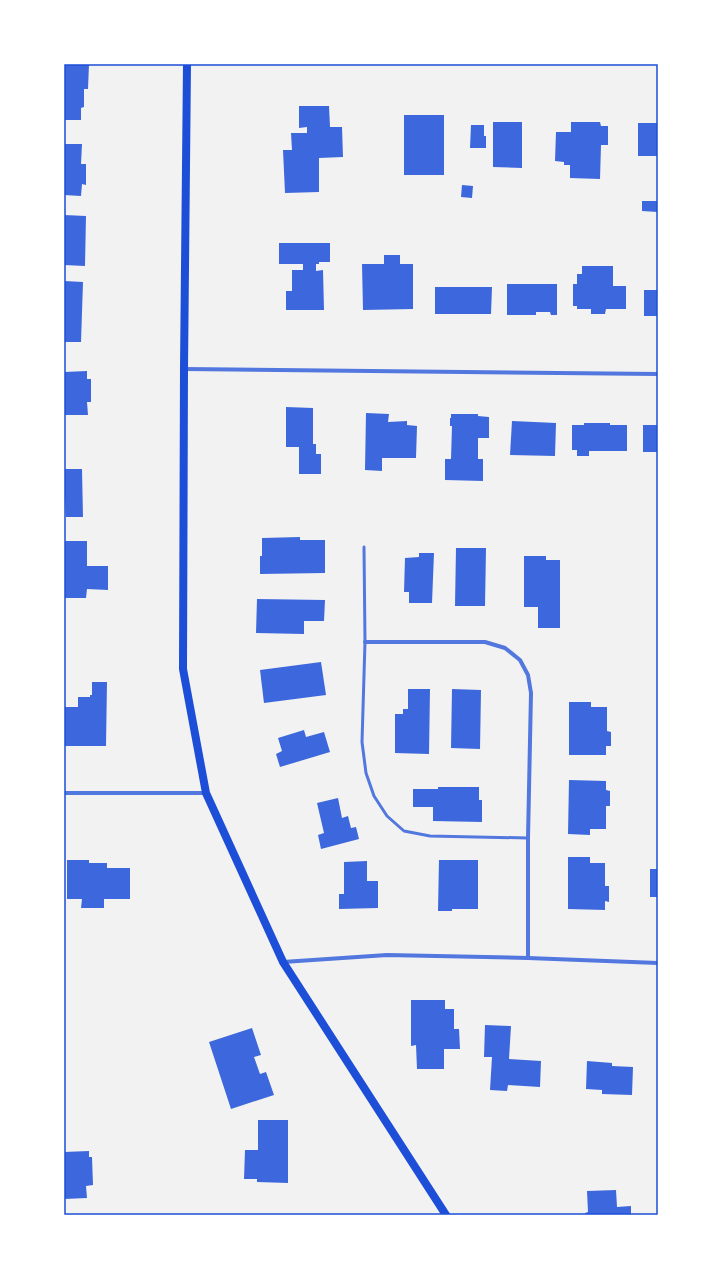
<svg xmlns="http://www.w3.org/2000/svg" width="722" height="1279" font-family="Montserrat,sans-serif">
<rect width="100%" height="100%" fill="#f2f2f2"/>
<!-- building -->
<g fill="#3d67dc">
<path d="M64,64H89L88,89H84V107L81,108V120H64Z"/>
<path d="M299,106H329L330,127H342L343,157L319,158V192L285,193L283,150H292L291,133H307V127L299,128Z"/>
<rect x="404" y="115" width="40" height="60"/>
<path d="M493,122H522V168L493,167Z"/>
<path d="M571,122H600L601,126H608V145H601L600,179L570,178V165H564V162L555,161L556,132H571Z"/>
<rect x="638" y="123" width="20" height="33"/>
<path d="M471,125H484V136H486V148H470Z"/>
<path d="M64,144H82L81,164H86V185L82,184L81,196L64,195Z"/>
<path d="M462,185L473,186L472,198L461,197Z"/>
<path d="M642,201H658V212L642,211Z"/>
<path d="M64,215L86,216L85,266L64,265Z"/>
<path d="M279,243H330V262H319V264H316V271L323,270L324,310H286V291H292V270H303V264H279Z"/>
<path d="M384,255H400V264H413V309L363,310L362,264H384Z"/>
<path d="M582,266H613V286H626V309H606L605,314H591V309H577V306H573V284H577V274H582Z"/>
<path d="M64,281L83,282L81,342H64Z"/>
<path d="M507,284H557V315H551L550,312H536V315H507Z"/>
<path d="M435,287H492L491,314H435Z"/>
<rect x="644" y="290" width="14" height="26"/>
<path d="M87,371V379H91V402H87L88,415H64V372Z"/>
<path d="M286,407L313,408V444H316V454H321V474H299V447H286Z"/>
<path d="M366,413L389,414L388,422L407,421V425L417,426L416,458H382V471L365,470Z"/>
<path d="M451,414H478V416L489,417V438H478V459H483V481L445,480V459H451L452,426H450V418H451Z"/>
<path d="M512,421L556,423L555,456L510,455Z"/>
<path d="M584,423H610V425H627V451H589V456H577V450H572V425H584Z"/>
<rect x="643" y="425" width="15" height="27"/>
<path d="M64,469H82L83,517H66L65,496H64Z"/>
<path d="M300,537V540H325V573L260,574V556H262V538Z"/>
<path d="M64,541H87V566H108V590L87,589L86,598H64Z"/>
<path d="M456,548H486L485,606H455Z"/>
<path d="M419,553H434L432,603H409V592H404L405,558L419,557Z"/>
<path d="M524,556H546V560H560V628H538V607H524Z"/>
<path d="M257,599L325,600L324,621H304V634L256,633Z"/>
<path d="M321,662L326,695L264,703L260,670Z"/>
<path d="M92,682H107L106,746H64V707H78V697H90V695H92Z"/>
<path d="M408,689H430L429,754L395,753V714H403V709H408Z"/>
<path d="M452,689L481,690L480,749L451,748Z"/>
<path d="M569,702H591V707H607V731L611,732V746H606V755H569Z"/>
<path d="M304,730L306,737L324,732L330,752L280,767L276,754L282,751L278,738Z"/>
<path d="M569,780L606,781V790L610,791V806H606V829H590V835L568,834Z"/>
<path d="M438,787H479V800H482V822L433,821V807H413V789H438Z"/>
<path d="M338,798L342,818L348,816L351,828L356,827L359,839L321,849L318,835L324,833L317,803Z"/>
<path d="M568,857H590V863H605V886H609V902L605,901V910L568,909Z"/>
<path d="M67,860H89V863H107V868H130V899H104V908H81L82,899H67Z"/>
<path d="M439,860H478V909H452V911H438Z"/>
<path d="M367,861V881H378V908L339,909V894H344V862Z"/>
<rect x="650" y="869" width="8" height="28"/>
<path d="M411,1000H445V1009H454V1029H459L460,1049H444V1069H417L416,1045L411,1046Z"/>
<path d="M485,1025L511,1026L509,1059L541,1061L540,1087L508,1085L507,1091L490,1090L492,1057H484Z"/>
<path d="M252,1028L261,1055L254,1057L260,1074L266,1072L274,1095L231,1109L209,1042Z"/>
<path d="M587,1061L612,1063V1066L633,1067L632,1095L602,1094V1090L586,1089Z"/>
<path d="M258,1120H288V1183L257,1182V1179H244L245,1150H258Z"/>
<path d="M89,1151V1157H92L93,1185L86,1186L87,1198L64,1199V1152Z"/>
<path d="M616,1190L617,1207L631,1206V1215H585V1213L588,1212L587,1191Z"/>
</g>
<g fill="none" stroke-linecap="round" stroke-linejoin="round">
<!-- service -->
<path stroke="#5277de" stroke-width="3" d="M364,547L365,642L362,742L366,773L374,796L387,816L404,831L430,836L528,838"/>
<!-- minor -->
<g stroke="#5277de" stroke-width="4">
<path d="M184,369L658,374"/>
<path d="M365,642H485L505,648L520,660L528,675L531,693L528,838V958"/>
<path d="M64,793H206"/>
<path d="M283,962L387,955L528,958L658,963"/>
</g>
<!-- secondary -->
<path stroke="#1d4ed8" stroke-width="8" d="M187,64L184,369L183,669L206,793L283,962L446,1215"/>
</g>
<!-- border -->
<rect width="722" height="1279" fill="none" stroke="#ffffff" stroke-width="130"/>
<rect x="65" y="65" width="592" height="1149" fill="none" stroke="#1d4ed8" stroke-width="1.5"/>
</svg>
